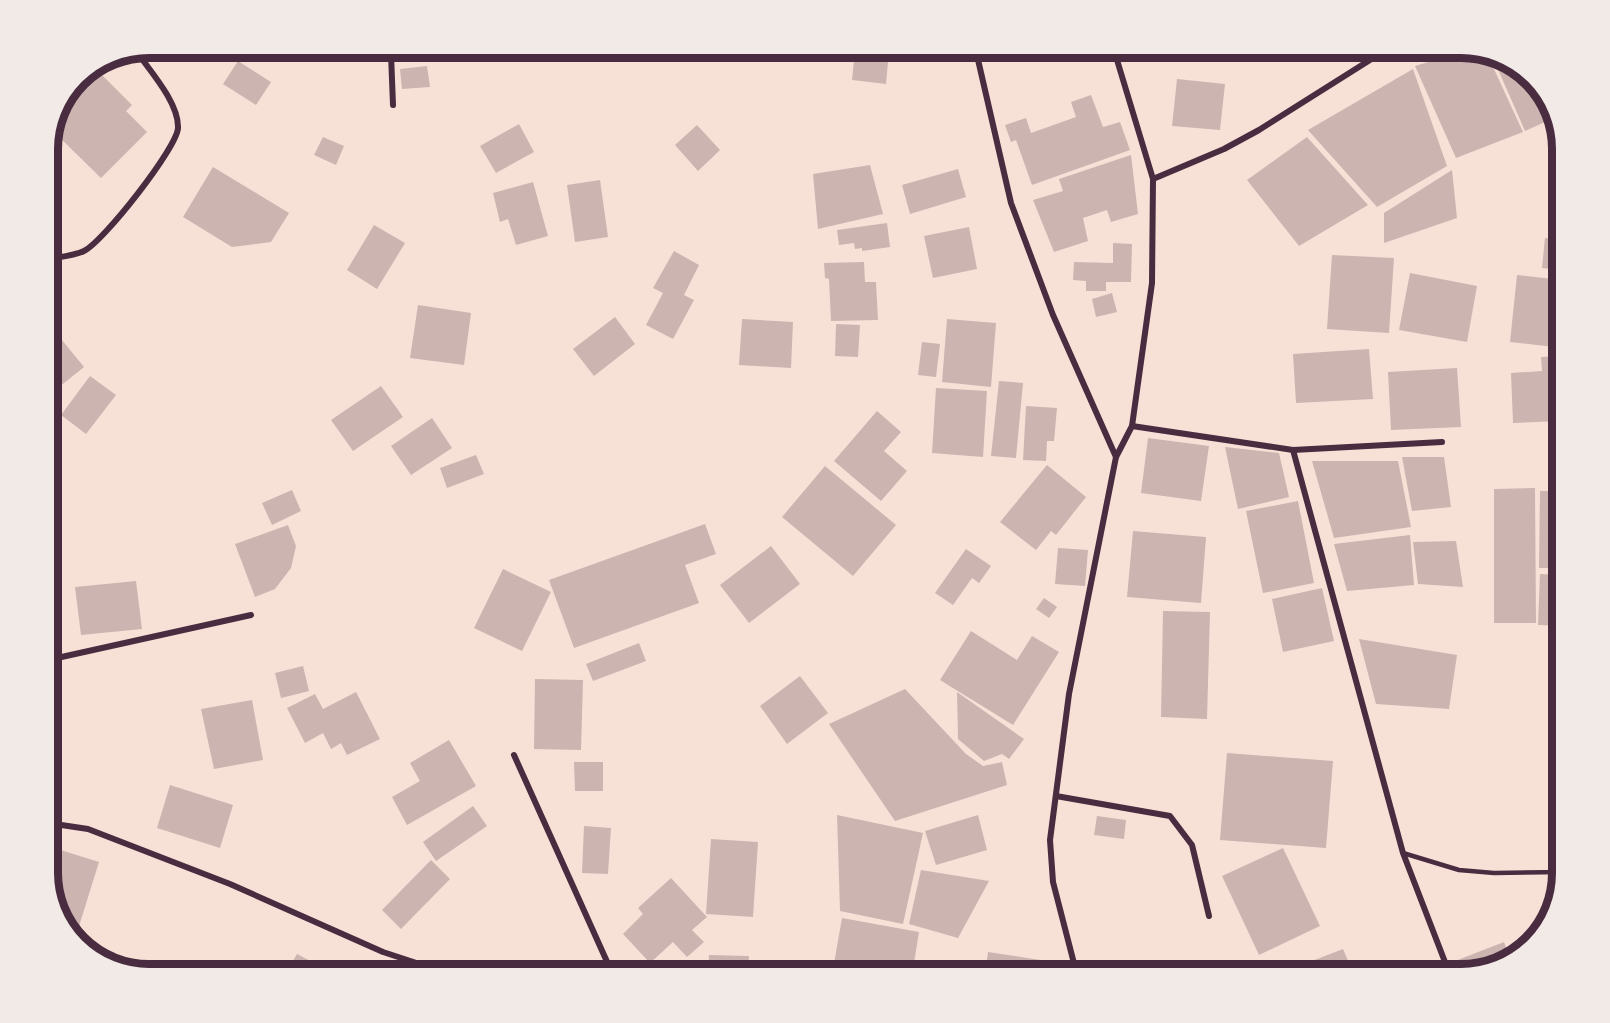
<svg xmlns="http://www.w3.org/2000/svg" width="1610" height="1023" font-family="'Roboto Condensed',sans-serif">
<rect width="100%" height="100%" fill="#f7e1d7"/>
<!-- building -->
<g fill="#ccb4b1">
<path d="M1468,50L1488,56L1523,132L1456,158L1415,66Z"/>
<path d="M855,51H889L886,84L852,80Z"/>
<path d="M1493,58L1517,65L1549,99L1554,118L1525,131Z"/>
<path d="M238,61L271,82L256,105L223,84Z"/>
<path d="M427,66L430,87L402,89L400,69Z"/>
<path d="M1413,69L1447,166L1377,207L1308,130Z"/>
<path d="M97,70L132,105L126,111L147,132L101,178L53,131L67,101Z"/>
<path d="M1177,79L1225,84L1220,130L1172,126Z"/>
<path d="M1091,95L1103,127L1120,122L1130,150L1032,185L1016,140L1011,142L1005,125L1026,118L1031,133L1076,117L1071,102Z"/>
<path d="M519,124L534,152L496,173L480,146Z"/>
<path d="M697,125L720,150L698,171L675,145Z"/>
<path d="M323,137L344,146L336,165L314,155Z"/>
<path d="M1307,137L1368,205L1299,246L1247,180Z"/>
<path d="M1131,155L1138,214L1111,222L1107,210L1083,218L1088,241L1054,252L1033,200L1063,191L1059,179Z"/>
<path d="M870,165L883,214L818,229L813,174Z"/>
<path d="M213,167L289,213L271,242L232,247L183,217Z"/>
<path d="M958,169L966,197L910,214L902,185Z"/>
<path d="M1452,170L1457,218L1384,243V213Z"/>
<path d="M600,180L608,237L575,242L567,185Z"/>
<path d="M533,182L548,236L516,245L508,219L500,222L493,193Z"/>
<path d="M887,223L890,247L862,251V248L855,249L854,243L839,245L837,230Z"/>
<path d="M374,225L405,243L377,289L347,270Z"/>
<path d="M969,227L977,269L933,278L924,236Z"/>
<path d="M1545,238L1562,240V270L1542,268Z"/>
<path d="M1113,243L1132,244L1131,282H1106V291H1086V281L1073,280L1074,262L1113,263Z"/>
<path d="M674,251L699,265L684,295L694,300L673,339L646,325L663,293L653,288Z"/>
<path d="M1332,255L1394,258L1389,333L1327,329Z"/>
<path d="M864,262L865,282H876L878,320L831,321L829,279L825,278L824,263Z"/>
<path d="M1410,273L1477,286L1467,342L1399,330Z"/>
<path d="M1517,275L1562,280V348L1510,342Z"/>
<path d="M1112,293L1117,312L1096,317L1092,299Z"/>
<path d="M418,305L471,313L464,365L410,358Z"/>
<path d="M615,317L635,344L594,376L573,349Z"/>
<path d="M742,319L793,322L791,368L739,365Z"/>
<path d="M947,319L996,323L991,387L942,382Z"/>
<path d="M48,323L84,367L48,396Z"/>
<path d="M836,324L860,325L858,357L835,356Z"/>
<path d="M922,342L940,344L936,377L918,375Z"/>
<path d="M1369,349L1373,399L1296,403L1293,354Z"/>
<path d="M1562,356L1560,421L1513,423L1511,373L1542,371L1541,357Z"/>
<path d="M1457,368L1461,427L1391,430L1388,372Z"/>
<path d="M90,376L116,395L86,434L61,415Z"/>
<path d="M999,381L1023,383L1016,458L991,456Z"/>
<path d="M381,386L403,417L353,451L331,420Z"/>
<path d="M936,388L987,391L983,457L932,453Z"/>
<path d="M1026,406L1057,408L1054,441H1047L1046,461L1023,460Z"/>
<path d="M877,411L901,432L884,451L907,471L881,501L834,461Z"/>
<path d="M432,418L452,448L411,475L391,446Z"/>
<path d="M1148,438L1209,446L1201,501L1141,493Z"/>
<path d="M1225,447L1279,453L1289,497L1238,509Z"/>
<path d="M476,455L484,474L447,488L440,468Z"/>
<path d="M1402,457H1444L1451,507L1412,511Z"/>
<path d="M1312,461H1398L1411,527L1334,538Z"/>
<path d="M1047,465L1086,497L1056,535L1051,531L1036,550L1000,522Z"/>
<path d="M825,466L896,525L853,576L782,517Z"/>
<path d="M1535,488L1536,623H1494V489Z"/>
<path d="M292,490L301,511L272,525L262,503Z"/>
<path d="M1540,491H1562V568H1539Z"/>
<path d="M1298,501L1314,583L1263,593L1246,511Z"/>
<path d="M705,524L716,554L685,565L699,603L574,648L549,580Z"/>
<path d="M288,525L296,546L291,568L275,589L255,597L235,544Z"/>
<path d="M1133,531L1206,537L1201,603L1127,597Z"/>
<path d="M1410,535L1414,585L1347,591L1334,544Z"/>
<path d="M1456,541L1463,587L1418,584L1413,542Z"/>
<path d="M771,546L800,584L749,623L720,585Z"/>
<path d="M1058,548L1088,550L1085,586L1055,584Z"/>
<path d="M966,549L991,566L979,583L972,578L953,605L935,593Z"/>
<path d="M503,569L551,592L522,651L474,628Z"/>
<path d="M1540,574L1562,575V626L1538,625Z"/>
<path d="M136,581L142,629L81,635L75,587Z"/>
<path d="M1322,588L1334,641L1283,652L1272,599Z"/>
<path d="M1044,598L1057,607L1049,618L1036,609Z"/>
<path d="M1163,611L1210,612L1207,719L1161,717Z"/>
<path d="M971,631L1017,660L1032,636L1059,652L1013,725L940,680Z"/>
<path d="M1359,639L1457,655L1449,709L1376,704Z"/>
<path d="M639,643L646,661L593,681L586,664Z"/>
<path d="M303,666L309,691L281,698L275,673Z"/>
<path d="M800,676L828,713L787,744L760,706Z"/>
<path d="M535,679L583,680L581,750L534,749Z"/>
<path d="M905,689L966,754L983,766L1002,762L1007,785L895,821L829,724Z"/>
<path d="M356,692L380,739L347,755L341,743L331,749L323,733L305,743L287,708L315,694L323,709Z"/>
<path d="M957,692L1024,739L1009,759L1002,754L984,761L958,739Z"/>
<path d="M252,700L263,760L214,769L201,709Z"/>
<path d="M449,740L476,786L407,825L392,797L420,781L410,763Z"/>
<path d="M1227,753L1333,761L1326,848L1220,840Z"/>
<path d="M574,762H603V791H575Z"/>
<path d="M170,785L233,805L220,848L157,828Z"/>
<path d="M473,806L487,826L436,861L423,842Z"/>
<path d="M837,815L923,833L903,924L840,911Z"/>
<path d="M978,815L987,850L936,865L925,831Z"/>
<path d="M1097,816L1126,820L1124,839L1094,835Z"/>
<path d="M584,826L611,828L608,874L582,873Z"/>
<path d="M711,839L758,842L753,917L706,914Z"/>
<path d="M48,846L99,862L75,939L62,925L48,880Z"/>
<path d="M1283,848L1320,926L1259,955L1222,876Z"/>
<path d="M431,860L450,879L401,929L382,910Z"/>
<path d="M921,870L989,881L958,938L909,924Z"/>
<path d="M671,878L707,917L692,930L704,942L687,957L673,942L650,963L623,934L643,914L638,908Z"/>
<path d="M1550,913L1545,930L1542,933L1536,918Z"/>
<path d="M842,918L919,932L912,975H832Z"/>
<path d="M1504,942L1511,962L1461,975L1455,961Z"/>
<path d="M1343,949L1354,975H1297L1294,968Z"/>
<path d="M988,952L1054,962L1056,975H985Z"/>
<path d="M297,954L337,975H285Z"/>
<path d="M709,955L749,956L748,975H708Z"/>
<path d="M1287,960L1292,975H1244Z"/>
</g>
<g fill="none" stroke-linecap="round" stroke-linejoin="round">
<!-- service -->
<path stroke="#4a2c40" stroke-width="4.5" d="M1403,853L1459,870L1494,873L1562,872"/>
<!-- minor -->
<g stroke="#4a2c40" stroke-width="6">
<path d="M976,51L1011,203L1053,315L1116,457"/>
<path d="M391,54L393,105"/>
<path d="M1153,179L1224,149L1259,130L1389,48"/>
<path d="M48,259C59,257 74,256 84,251C103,242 177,148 178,128C179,104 152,73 139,55"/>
<path d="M1132,426L1293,450L1442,442"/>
<path d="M1293,450L1403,853L1450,975"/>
<path d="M48,660L251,615"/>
<path d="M514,755L613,975"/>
<path d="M1056,796L1170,816L1192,845L1209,916"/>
<path d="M48,823L88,829L230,884L383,952L453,975"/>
<path d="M1077,975L1053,882L1050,840L1069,694L1116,457L1132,426L1152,283L1153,179L1114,50"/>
</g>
</g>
<!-- crop -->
<path d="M0 0H1610V1023H0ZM149 58H1461A91 91 0 0 1 1552 149V873A91 91 0 0 1 1461 964H149A91 91 0 0 1 58 873V149A91 91 0 0 1 149 58Z" fill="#f1eae7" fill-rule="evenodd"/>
<path fill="none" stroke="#4a2c40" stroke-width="8" d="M149 58H1461A91 91 0 0 1 1552 149V873A91 91 0 0 1 1461 964H149A91 91 0 0 1 58 873V149A91 91 0 0 1 149 58Z"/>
</svg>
